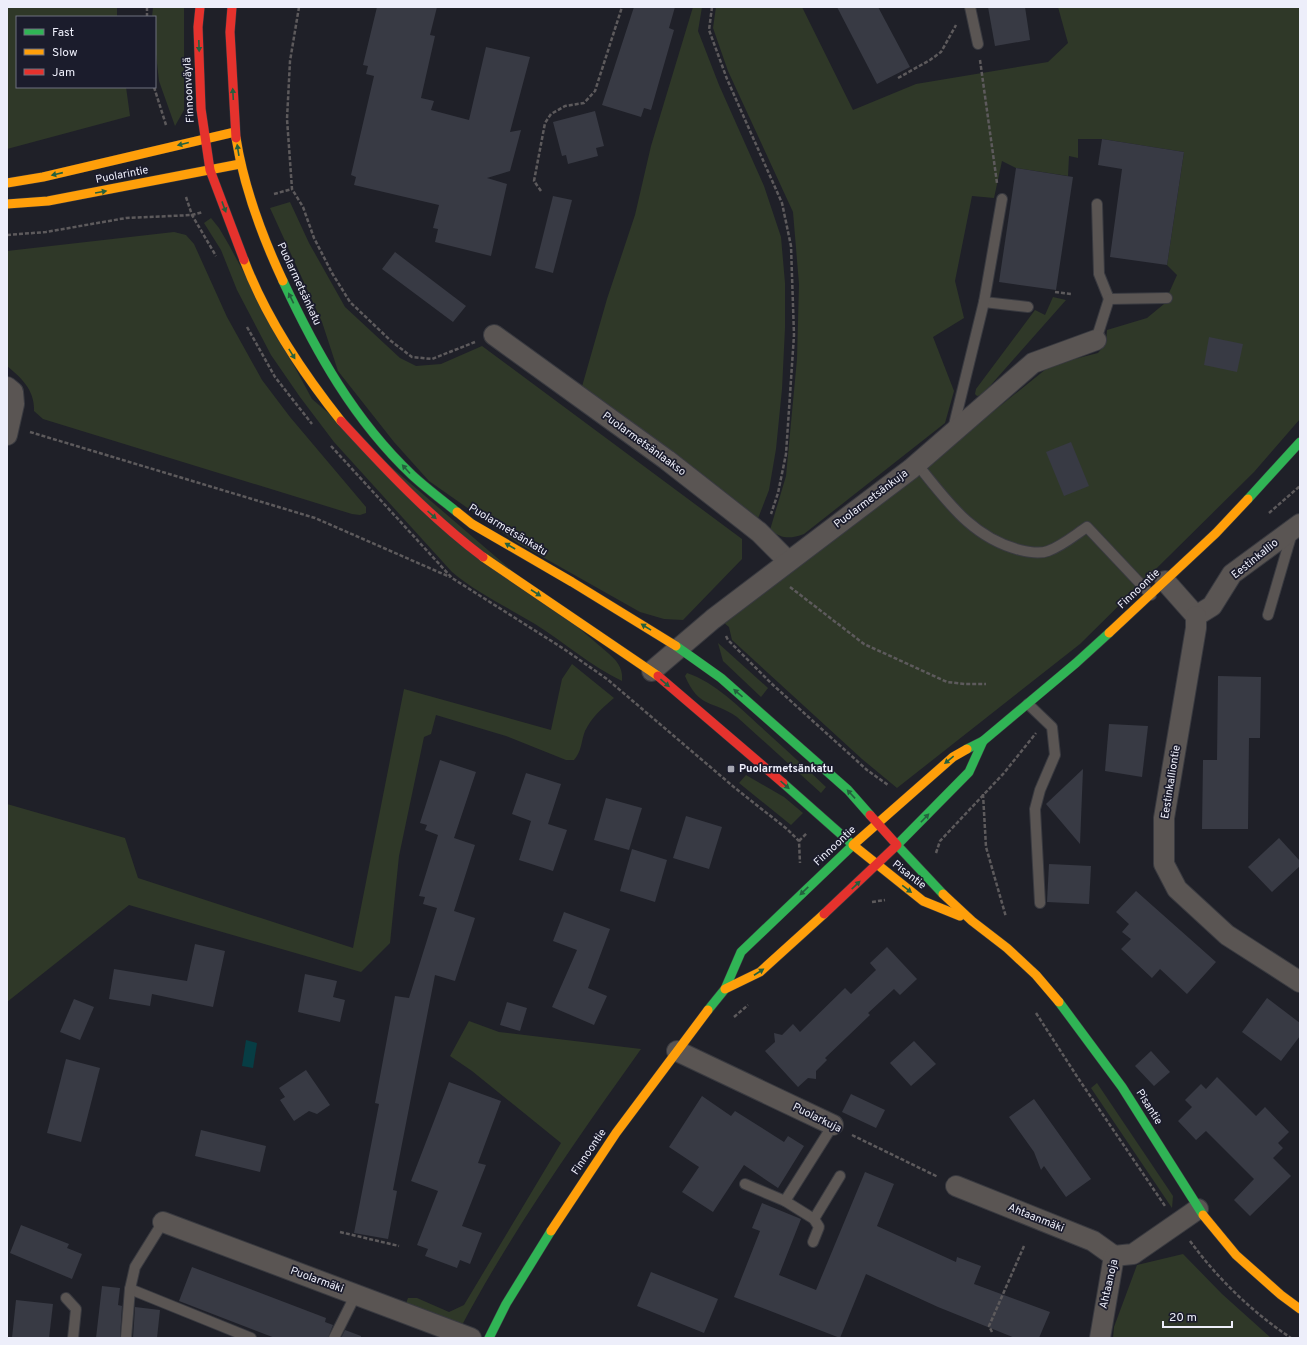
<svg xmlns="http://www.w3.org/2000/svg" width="1307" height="1345" font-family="Overpass,sans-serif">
<rect width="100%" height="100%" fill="#1f2028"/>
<!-- green -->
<g fill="#2f3828">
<path d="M7,7H117V17H17V87H126L130,116L7,149Z"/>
<path d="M153,7H184V110L175,126L159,81L155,45V17H152Z"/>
<path d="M693,7H702L698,31L719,85L764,186L781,237L785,283V328L782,389L776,449L769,490L757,521L581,390L607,299L635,215L651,146Z"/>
<path d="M716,7H802L853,110L916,84L1048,62L1068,43L1058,7H1300V419L1254,472L1080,644L897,788L862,759L732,640L729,627L723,622L902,485L1051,365L1098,353L1106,343L1107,330L1147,318L1164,304L1177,275L1167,265L1184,152L1102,139H1078V158L1069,156L1068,176L1016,168L1002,161L994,198L972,196L955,281L964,318L933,337L954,391L945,423L804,534C790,539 782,539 770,530L786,476L797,359L799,284L793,212L728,71L713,28Z"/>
<path d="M290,202L309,243L345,307L400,358L416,366L441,364L482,346L742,539V559L683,620L664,619L640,612L516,542L429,481L394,442L338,371L322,322L270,208Z"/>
<path d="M211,218L219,228L229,245L312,399L608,653C618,662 623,668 622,681C591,666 565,643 535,624C507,607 477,593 452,572L334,442L300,397L271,355L237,290L221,250L204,223Z"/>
<path d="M174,232L186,235L194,244L227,317L262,380L290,417L366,507V513L360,515L352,514L43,419L34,411C35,391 22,378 7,366V251Z"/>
<path d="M1053,297L1066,300L982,395L977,396L975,394L976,389L1035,310L1045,315Z"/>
<path d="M718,643L768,688L761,697L723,661Z"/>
<path d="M572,664L614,698C602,708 592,717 585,731C581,741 582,751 574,760H566L506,736L436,715L431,734L424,737L399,856L390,943L361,972L129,905L7,1002V804L125,838L138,878L353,948L404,689L551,730L562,679Z"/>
<path d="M687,673C716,683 739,707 761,727C783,747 805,767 826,787L821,793L737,717C713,700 699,709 685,676Z"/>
<path d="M746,775L784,797L803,813L791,825L739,783Z"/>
<path d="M469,1021L499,1032L641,1049C577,1139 513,1229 461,1327L405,1306L408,1298H417L449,1312L464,1305L561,1143L472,1071L450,1056Z"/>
<path d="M1097,1083L1173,1196L1172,1208L1091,1088Z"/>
<path d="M1183,1254L1222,1294L1271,1338H1113L1114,1327L1137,1265Z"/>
</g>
<!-- water -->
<path fill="#073d44" d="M246,1040L257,1043L253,1068L242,1066Z"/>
<!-- building -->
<g fill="#383a44">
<path d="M377,7H437L430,35L435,36L421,98L434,101L431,110L469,120L486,47L530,57L510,132L521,130L510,171L487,178L507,184L491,256L435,242L438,229L433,228L439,205L354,185L356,177L351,175L374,76L366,74L368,66L363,65Z"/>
<path d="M634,7H675L669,28L674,30L659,82L651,110L644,108L641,117L602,105Z"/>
<path d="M837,7H878L910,67L877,84Z"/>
<path d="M988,7H1025L1030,40L995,46Z"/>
<path d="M595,111L604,146L596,148L598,156L568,164L566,155L562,156L553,122Z"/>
<path d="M1102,139L1184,152L1167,265L1110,257L1122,169L1098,165Z"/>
<path d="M1016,168L1073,177L1056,290L999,282Z"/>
<path d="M553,196L572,200L553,273L535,268Z"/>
<path d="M395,252L466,306L453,322L382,269Z"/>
<path d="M1209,337L1243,344L1237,372L1204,365Z"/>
<path d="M1071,442L1089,486L1064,496L1046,452Z"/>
<path d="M1218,676L1261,677L1260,738H1249L1248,829H1202L1203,760H1217Z"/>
<path d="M1109,724L1148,726L1142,777L1105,771Z"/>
<path d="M440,760L476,772L454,838L475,845L454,911L475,918L455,981L435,975L393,1190L397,1191L388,1239L354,1233L379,1104L375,1103L395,996L409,998L437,908L423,904L425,897L419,896L438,835L425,830L427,825L420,823Z"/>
<path d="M1083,769L1080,844L1046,804Z"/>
<path d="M526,773L561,784L548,824L567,830L553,871L519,860L531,821L512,814Z"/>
<path d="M606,798L642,808L629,850L594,840Z"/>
<path d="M686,816L722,827L709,869L673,858Z"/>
<path d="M1279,838L1300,861V866L1272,892L1248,867Z"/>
<path d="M632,849L667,860L655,902L620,891Z"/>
<path d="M1049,864L1091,866L1089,904L1047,902Z"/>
<path d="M1136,891L1216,962L1187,994L1160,969L1152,978L1121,949L1131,939L1122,932L1129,924L1116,912Z"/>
<path d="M564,912L610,929L588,988L607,996L594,1025L552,1007L577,950L553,941Z"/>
<path d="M195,944L225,951L213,1007L152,994L150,1006L109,999L114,969L187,981Z"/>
<path d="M887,947L917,979L900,995L894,989L868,1013L870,1015L825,1058L827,1060L816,1071V1079L808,1078L798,1087L765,1051L775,1042L774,1033L782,1035L793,1024L800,1032L845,988L851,994L876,970L870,963Z"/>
<path d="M305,974L337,981L333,997L345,1000L340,1022L298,1012Z"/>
<path d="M1267,998L1300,1023V1036L1281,1061L1242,1032Z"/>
<path d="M74,999L94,1007L80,1040L60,1032Z"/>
<path d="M507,1002L527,1008L520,1031L500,1025Z"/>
<path d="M914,1041L936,1064L911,1086L890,1063Z"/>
<path d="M1151,1051L1170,1072L1154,1086L1135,1066Z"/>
<path d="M66,1059L100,1068L81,1142L47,1133Z"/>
<path d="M306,1070L330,1105L317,1114L309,1111L294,1121L280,1100L285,1097L279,1088Z"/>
<path d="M1217,1077L1256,1116L1265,1107L1289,1132L1278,1143L1283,1148L1273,1158L1291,1176L1250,1216L1234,1200L1254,1179L1206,1131L1196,1140L1178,1121L1192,1107L1185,1100L1201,1084L1206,1089Z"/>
<path d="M449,1082L501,1101L478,1163L486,1165L462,1226L482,1233L470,1264L460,1260L457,1268L425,1256L428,1249L417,1245L438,1191L411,1181Z"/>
<path d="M851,1094L885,1110L876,1128L842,1112Z"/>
<path d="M702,1096L731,1116L735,1111L784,1142L788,1136L804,1146L778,1188L744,1165L713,1212L682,1192L699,1167L669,1147Z"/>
<path d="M1034,1099L1091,1179L1066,1197L1044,1166L1041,1170L1034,1152L1009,1117Z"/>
<path d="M201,1130L266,1146L260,1172L195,1156Z"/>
<path d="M865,1172L894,1184L877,1226L956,1262L957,1257L981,1266L974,1284L1050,1312L1039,1338H1015L938,1307L866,1274L840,1338L734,1297L760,1231L752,1228L762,1203L801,1219L779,1275L816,1290Z"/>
<path d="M21,1225L69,1244L67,1248L82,1254L72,1279L10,1253Z"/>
<path d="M192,1267L326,1318L325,1322L333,1325L328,1338H275L179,1301Z"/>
<path d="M651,1272L718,1299L704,1333L637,1306Z"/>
<path d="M102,1286L120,1288L118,1305L122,1306L120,1338H96Z"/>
<path d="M16,1300L53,1304L49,1338H12Z"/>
<path d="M135,1307L160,1310L157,1338H133Z"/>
<path d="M345,1330L361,1336V1338H341Z"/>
</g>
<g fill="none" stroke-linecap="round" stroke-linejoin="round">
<defs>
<g id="lane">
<path d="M970,7L978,44"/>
<path d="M1097,204L1099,274L1109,299L1167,298"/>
<path d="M984,302L1028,307"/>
<path d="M1096,340L1109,299"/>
<path d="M953,429L984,302L1002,199"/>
<path d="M917,464C947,501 972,538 1020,550C1028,552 1040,554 1048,551C1062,546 1075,535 1087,527L1151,595"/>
<path d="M1268,615L1292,533"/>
<path d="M1028,704L1052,727L1055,755L1040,790L1035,809L1040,903"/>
<path d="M745,1184L785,1201L814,1219"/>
<path d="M785,1201L833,1125"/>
<path d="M813,1242L819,1227L814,1219L840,1176"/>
<path d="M130,1289L251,1338"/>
<path d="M66,1298L76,1309L73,1338"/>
<path d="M126,1338L130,1289L135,1267L163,1222"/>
<path d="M334,1338L356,1294"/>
</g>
<g id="street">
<path d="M494,335L667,460L759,532L788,561"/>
<path d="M7,387L13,392L14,404L7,435"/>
<path d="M1165,581L1196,616L1212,606L1232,574L1300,524"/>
<path d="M1196,616V628L1164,818V864L1177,889L1227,935L1300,982"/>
<path d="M652,671L713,619L911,469L1033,363L1096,340"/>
<path d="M677,1051L833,1125"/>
<path d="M956,1186L1093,1241L1114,1256"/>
<path d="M163,1222L471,1338"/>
<path d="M1100,1338L1114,1256L1133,1254L1198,1209"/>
</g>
<g id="fast">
<path d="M283,281C316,352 354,420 412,475C426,488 442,500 457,512"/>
<path d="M1248,499L1300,442"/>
<path d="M676,646L721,678L848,790L870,815"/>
<path d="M967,749L983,741L1076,663L1109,633"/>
<path d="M943,894L897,845L969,772L983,741"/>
<path d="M1059,1002L1122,1087L1203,1215"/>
<path d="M708,1010L725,989L741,952L853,845L783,783"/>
<path d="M489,1338L506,1304L551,1231"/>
</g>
<g id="slow">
<path d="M236,138C244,188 262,236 283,281"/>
<path d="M7,183L43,177L235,132"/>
<path d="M7,204L48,201L240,164"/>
<path d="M244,260C266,318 302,372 341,421"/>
<path d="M457,512L472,524L572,582L676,646"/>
<path d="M483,557L658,676"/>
<path d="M1109,633L1216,533L1248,499"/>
<path d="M943,894L972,921L1007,948L1036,975L1059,1002"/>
<path d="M960,916L923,901L853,845L953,757L967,749"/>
<path d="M725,989L760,972L824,914"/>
<path d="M1203,1215L1236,1255L1281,1295L1300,1309"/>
<path d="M551,1231L616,1133L708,1010"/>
</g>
<g id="jam">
<path d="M200,7L198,27L201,109L210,170L244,260"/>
<path d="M232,7L230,32L236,138"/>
<path d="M341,421C386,470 430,517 483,557"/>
<path d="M658,676L783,783"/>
<path d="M824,914L897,845L870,815"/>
</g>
</defs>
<!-- lane casing -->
<use href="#lane" stroke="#393a40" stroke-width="12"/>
<!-- street casing -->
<use href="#street" stroke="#393a40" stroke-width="22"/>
<!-- fast casing -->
<use href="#fast" stroke="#393a40" stroke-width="10"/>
<!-- slow casing -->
<use href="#slow" stroke="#393a40" stroke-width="10"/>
<!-- jam casing -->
<use href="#jam" stroke="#393a40" stroke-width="10"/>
<!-- path -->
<g stroke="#5d5a5c" stroke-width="2.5" stroke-dasharray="4 2" stroke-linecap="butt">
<path d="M299,7L290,61L287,119L292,189L303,207L314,238L332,273L350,302L391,341L412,357L432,359L475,342"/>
<path d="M712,7L709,30L727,79L782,203L791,246L794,335L786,454L778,493L771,514"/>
<path d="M147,17V7"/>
<path d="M980,60L997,183"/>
<path d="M898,78L930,60L941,52L956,25"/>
<path d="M154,87L166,125"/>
<path d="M541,191L534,181L545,123L551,114L565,106L584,103L595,91L622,7"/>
<path d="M274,194L292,189"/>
<path d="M186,197L192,215L216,256"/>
<path d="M7,235L46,232L126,218L192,215L203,212"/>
<path d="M1055,292L1071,294"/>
<path d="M247,327L275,377L312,424"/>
<path d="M30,432L315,518L450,577"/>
<path d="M331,446L452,578L564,649L607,679L735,788L787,829L799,841L800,863"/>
<path d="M1269,513L1300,486"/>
<path d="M790,587L864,644L947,682L965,684H986"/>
<path d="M726,636L728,640L772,684L867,770L888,785"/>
<path d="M983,794L986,847L1006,917"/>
<path d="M799,841L807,833"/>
<path d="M936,853L940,841L1004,773L1036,733"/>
<path d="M872,902L885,900"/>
<path d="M1036,1013L1078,1078L1165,1206"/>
<path d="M734,1017L748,1005"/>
<path d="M852,1135L938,1177"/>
<path d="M340,1232L399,1246"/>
<path d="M1190,1241C1218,1279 1252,1312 1291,1338"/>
<path d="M992,1332L989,1326L1024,1246"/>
</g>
<!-- lane -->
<use href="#lane" stroke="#5a5553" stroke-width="10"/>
<!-- street -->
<use href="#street" stroke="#5a5553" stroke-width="20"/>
<!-- fast -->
<use href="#fast" stroke="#30b455" stroke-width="9"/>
<!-- slow -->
<use href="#slow" stroke="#ff9f0a" stroke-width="9"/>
<!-- jam -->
<use href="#jam" stroke="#e5322d" stroke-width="9"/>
</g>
<!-- one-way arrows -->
<defs><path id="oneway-solid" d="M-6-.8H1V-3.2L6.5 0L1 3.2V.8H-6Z"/></defs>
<g fill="#24603e">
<use href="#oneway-solid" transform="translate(199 46) rotate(88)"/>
<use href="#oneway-solid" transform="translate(233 94) rotate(-93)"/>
<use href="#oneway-solid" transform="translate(183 144) rotate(166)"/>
<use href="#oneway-solid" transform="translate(238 150) rotate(-99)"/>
<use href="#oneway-solid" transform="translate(57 174) rotate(167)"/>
<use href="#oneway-solid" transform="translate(101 192) rotate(-10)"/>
<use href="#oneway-solid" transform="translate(224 207) rotate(70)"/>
<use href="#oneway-solid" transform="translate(291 298) rotate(-116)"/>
<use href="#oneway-solid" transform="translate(292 354) rotate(58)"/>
<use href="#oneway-solid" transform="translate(406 469) rotate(-132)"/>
<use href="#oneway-solid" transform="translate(432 515) rotate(42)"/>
<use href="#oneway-solid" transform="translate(510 546) rotate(-150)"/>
<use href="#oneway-solid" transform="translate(536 593) rotate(33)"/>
<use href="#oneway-solid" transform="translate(646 627) rotate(-148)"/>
<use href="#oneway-solid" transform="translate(665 683) rotate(40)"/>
<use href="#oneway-solid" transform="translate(738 693) rotate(-139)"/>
<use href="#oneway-solid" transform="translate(949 760) rotate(141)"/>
<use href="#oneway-solid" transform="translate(785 785) rotate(42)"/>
<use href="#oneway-solid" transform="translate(851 794) rotate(-133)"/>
<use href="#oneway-solid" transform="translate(925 818) rotate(-46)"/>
<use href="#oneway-solid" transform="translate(856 885) rotate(-44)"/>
<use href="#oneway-solid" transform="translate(907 889) rotate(37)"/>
<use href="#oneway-solid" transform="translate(804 891) rotate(136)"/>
<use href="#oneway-solid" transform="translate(759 972) rotate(-33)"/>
</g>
<!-- markers -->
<rect fill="#a5a6b0" stroke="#1b1c2c" stroke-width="1.5" x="727" y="765" width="8" height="8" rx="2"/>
<g text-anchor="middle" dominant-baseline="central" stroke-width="3.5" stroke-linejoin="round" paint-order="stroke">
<!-- street labels -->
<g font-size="11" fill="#edeefa" stroke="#1b1c2c">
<text transform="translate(189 90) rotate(-93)">Finnoonväylä</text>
<text transform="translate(122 175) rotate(-11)">Puolarintie</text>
<text transform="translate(299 284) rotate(65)">Puolarmetsänkatu</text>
<text transform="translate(644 444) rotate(36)">Puolarmetsänlaakso</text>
<text transform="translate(871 499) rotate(-37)">Puolarmetsänkuja</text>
<text transform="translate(508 530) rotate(31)">Puolarmetsänkatu</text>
<text transform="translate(1255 559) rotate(-39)">Eestinkallio</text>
<text transform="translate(1139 589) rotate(-43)">Finnoontie</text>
<text transform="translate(1171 782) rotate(-81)">Eestinkalliontie</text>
<text transform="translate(835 846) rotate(-43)">Finnoontie</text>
<text transform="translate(909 875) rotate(38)">Pisantie</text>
<text transform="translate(1149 1107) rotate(58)">Pisantie</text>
<text transform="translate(817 1118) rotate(26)">Puolarkuja</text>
<text transform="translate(589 1152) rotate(-56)">Finnoontie</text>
<text transform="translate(1036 1218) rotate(22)">Ahtaanmäki</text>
<text transform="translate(317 1280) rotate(20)">Puolarmäki</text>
<text transform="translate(1109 1284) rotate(-77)">Ahtaanoja</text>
</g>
<!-- poi labels -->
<g font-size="11" font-weight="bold" fill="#edeefa" stroke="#1b1c2c" text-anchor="start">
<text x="739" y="769">Puolarmetsänkatu</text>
</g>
</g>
<!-- border -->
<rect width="1307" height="1345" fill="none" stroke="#edeefa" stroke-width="16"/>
<!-- legend -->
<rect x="16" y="16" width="140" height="72" fill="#1b1c2c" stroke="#6f707e"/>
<rect x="24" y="29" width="20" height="6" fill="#30b455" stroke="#6f707e"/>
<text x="52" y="36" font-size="12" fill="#edeefa">Fast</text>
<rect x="24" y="49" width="20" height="6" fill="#ff9f0a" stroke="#6f707e"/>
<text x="52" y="56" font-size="12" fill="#edeefa">Slow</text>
<rect x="24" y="69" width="20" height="6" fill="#e5322d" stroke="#6f707e"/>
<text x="52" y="76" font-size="12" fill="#edeefa">Jam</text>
<!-- scale -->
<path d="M1163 1321v6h69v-6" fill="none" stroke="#edeefa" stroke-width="2"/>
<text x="1169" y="1321" font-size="12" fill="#edeefa" stroke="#1b1c2c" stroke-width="3" paint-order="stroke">20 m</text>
</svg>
